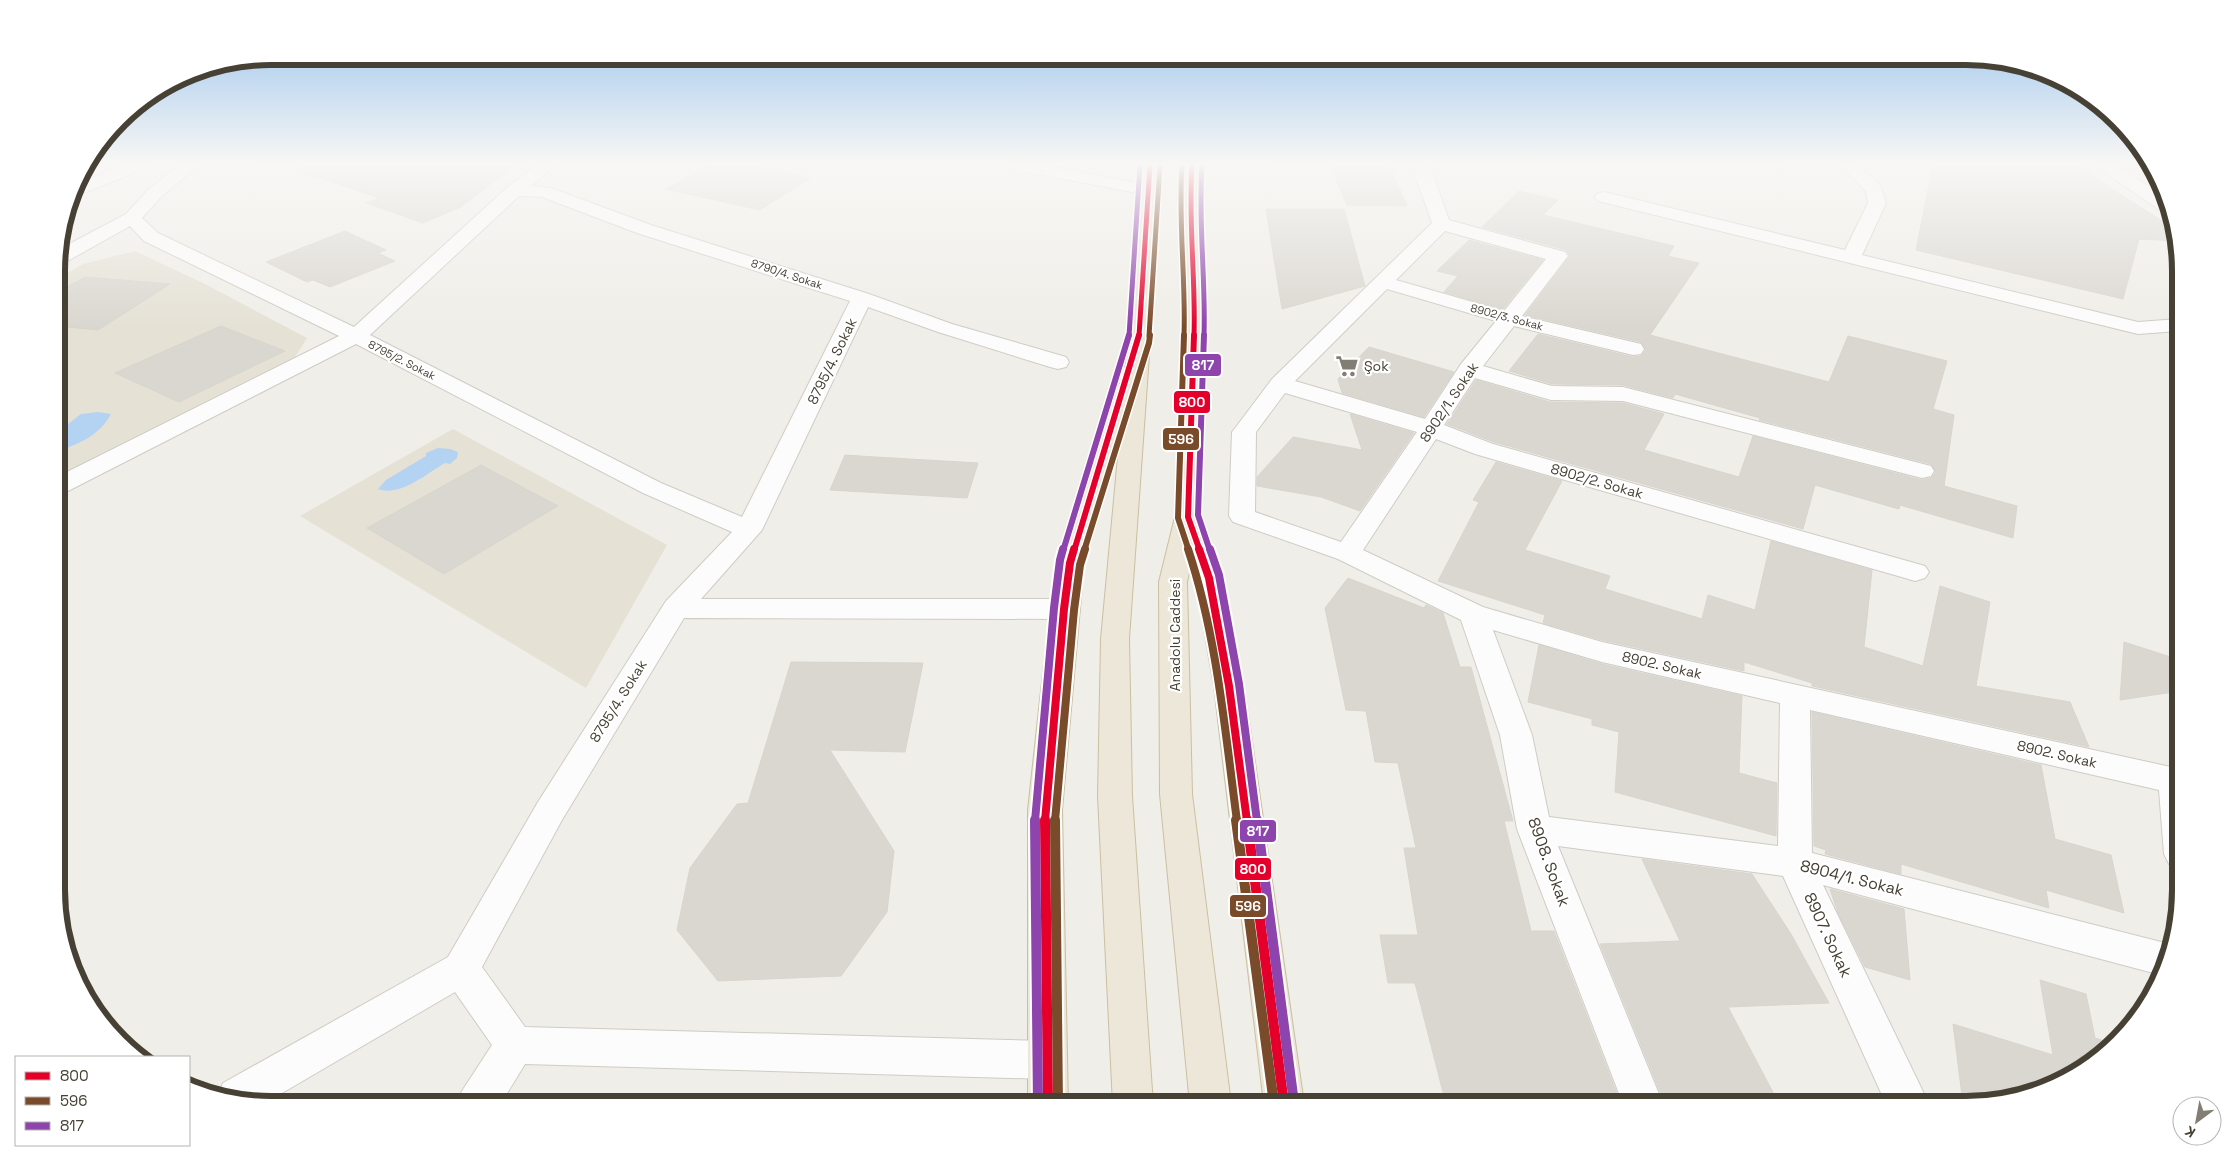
<svg xmlns="http://www.w3.org/2000/svg" width="2237" height="1161" font-family="'Space Grotesk',sans-serif">
<rect width="100%" height="100%" fill="#f0eee8"/>
<!-- residential -->
<g fill="#e5e1d5">
<path d="M135,251L207,285L307,338L292,362L57,479V279L83,264Z"/>
<path d="M453,429L667,545L586,688L300,516Z"/>
</g>
<!-- water -->
<g fill="#b4d3f2">
<path d="M98,412L111,414C99,436 80,443 57,452V431L63,428L81,414Z"/>
<path d="M438,448L450,449L458,452L457,458L450,464L445,463C426,474 400,497 378,489L386,480L426,456V453Z"/>
</g>
<!-- building -->
<g fill="#dad7d0" stroke="#d8d5ce">
<path d="M299,165H515L461,207L423,223L366,203L380,198L298,171Z"/>
<path d="M709,165H751L811,178L760,210L666,189Z"/>
<path d="M1330,165H1389L1407,206L1347,205Z"/>
<path d="M1933,165H2074L2175,229L2178,241L2139,239L2123,299L1916,250Z"/>
<path d="M1519,191L1558,200L1543,215L1674,246L1668,256L1699,263L1650,335L1829,382L1848,336L1947,361L1933,409L1954,415L1944,486L2017,506L2013,538L1900,505L1899,509L1815,485L1803,529L1494,442L1447,424L1476,380L1550,402L1623,403L1664,414L1644,450L1739,477L1753,436L1922,480L1931,478L1936,472L1931,464L1759,420L1760,418L1675,394L1673,398L1623,385L1552,384L1509,371L1538,334L1633,357L1641,356L1646,350L1641,342L1525,315L1570,256L1566,250L1482,227Z"/>
<path d="M1266,209H1344L1365,286L1282,309Z"/>
<path d="M345,231L386,250L378,253L395,261L330,287L313,280L307,282L266,262Z"/>
<path d="M1469,240L1543,260L1503,309L1444,292L1458,276L1437,271Z"/>
<path d="M85,277L170,284L98,330L57,326V293Z"/>
<path d="M221,326L285,351L179,402L115,373Z"/>
<path d="M1369,347L1454,372L1424,417L1342,393L1338,379Z"/>
<path d="M1350,414L1414,433L1360,511L1321,497L1257,486V477L1293,437L1362,450Z"/>
<path d="M845,455L875,457L978,463L967,498L830,490Z"/>
<path d="M1496,462L1562,481L1525,550L1610,576L1605,589L1702,619L1708,595L1755,610L1771,541L1872,570L1864,647L1923,666L1940,586L1990,602L1976,686L2070,702L2089,747L1812,686V683L1744,662V671L1602,640L1543,623L1545,615L1438,581L1479,502L1473,500Z"/>
<path d="M481,465L558,506L444,574L367,528Z"/>
<path d="M1348,578L1424,608L1426,605L1443,613L1460,667H1471L1513,821H1504L1531,931H1554L1621,1104H1446L1415,983H1388L1380,935H1418L1404,848H1416L1398,763L1375,762L1366,711L1346,710L1325,608Z"/>
<path d="M2124,642L2180,660V691L2120,700Z"/>
<path d="M1539,645L1602,664L1742,696L1739,773L1777,783L1776,836L1615,792L1619,732L1592,725V719L1528,702Z"/>
<path d="M791,662L923,663L905,752L830,750L894,851L887,912L841,976L718,981L677,930L690,868L737,804L748,803Z"/>
<path d="M1812,712L2041,765L2055,839L2111,855L2124,913L2046,890L2049,908L1901,864V874L1825,854L1826,850L1814,846Z"/>
<path d="M1642,859L1752,874L1791,934L1829,1003L1728,1007L1776,1098L1665,1104L1600,944L1680,941Z"/>
<path d="M1830,889L1904,909L1910,980L1865,967L1838,913Z"/>
<path d="M2040,980L2086,994L2095,1038L2114,1044L2085,1069L2035,1093L1980,1104H1963L1953,1024L2053,1055Z"/>
</g>
<g fill="none" stroke-linecap="round" stroke-linejoin="round">
<defs>
<g id="minor">
<path d="M124,165H146L144,169L73,197L76,185Z"/>
<path d="M180,165H198L160,198L142,218L158,233L354,327L509,186L537,165H555L531,186L551,188L651,225L869,294L952,324L1066,357L1069,362L1066,367L1058,369L1050,367L938,332L868,307L762,530L701,599H1064L1074,602L1078,609L1074,616L1064,619L684,618L562,820L482,967L525,1027L1047,1041L1061,1047L1067,1060L1061,1073L1047,1079L525,1064L500,1105H456L462,1091L492,1045L455,992L265,1103L219,1093L223,1083L448,957L538,802L666,601L732,532L643,493L356,344L66,492L57,494V477L339,336L144,241L130,226L64,263L57,265L58,250L126,214L148,190ZM519,196L542,197L637,233L850,301L742,517L661,483L370,335Z"/>
<path d="M1008,165H1042L1148,185L1154,186L1157,190L1154,194L1148,195L1016,170L1010,169Z"/>
<path d="M1415,165H1431L1433,175L1449,220L1565,252L1568,256L1522,316L1641,344L1644,349L1641,354L1633,355L1514,326L1483,366L1552,386L1623,387L1931,466L1934,471L1931,476L1922,478L1623,401L1551,400L1475,378L1444,425L1493,444L1925,566L1929,572L1925,578L1915,581L1905,578L1475,454L1436,439L1363,550L1483,607L1602,642L2180,769L2181,868L2169,864L2164,854L2159,790L1810,710L1812,853L2165,943L2168,945L2161,975L1823,885L1929,1104H1886L1783,876L1558,846L1663,1104H1623L1517,829L1500,735L1461,620L1338,559L1233,522L1229,516L1232,432L1236,427L1272,379L1432,223L1415,175ZM1445,231L1546,259L1504,311L1396,280ZM1387,289L1496,321L1461,364L1425,419L1295,381ZM1285,393L1417,432L1341,542L1255,512L1256,432ZM1493,630L1602,662L1780,703L1778,846L1549,817L1532,735Z"/>
<path d="M1839,165H1857L1880,185L1886,203L1862,255L2138,322L2179,319V331L2138,334L1598,201L1595,197L1598,193L1604,192L1845,250L1868,203L1866,191Z"/>
<path d="M2098,165H2117L2167,199L2171,214L2164,213L2100,169Z"/>
<path d="M2138,165H2150L2155,173H2147Z"/>
</g>
<g id="highway">
<path d="M1142,165H1158L1150,341L1129,639L1132,796L1153,1105H1113L1098,796L1101,639L1119,446L1084,563L1062,810L1068,1105H1028V810L1050,609L1056,563L1113,390L1116,385L1124,383Z"/>
<path d="M1184,165H1200L1199,196L1205,308L1201,517L1223,578L1244,686L1304,1104H1264L1214,686L1195,578L1191,564L1187,582L1192,794L1231,1104L1190,1105L1160,794L1159,582L1175,517L1185,308L1181,196Z"/>
</g>
</defs>
<!-- minor casing -->
<use href="#minor" stroke="#ceccc5" stroke-width="2"/>
<!-- highway casing -->
<use href="#highway" stroke="#cabfa1" stroke-width="2"/>
<!-- minor -->
<use href="#minor" fill="#fdfcfc" fill-rule="evenodd"/>
<!-- highway -->
<use href="#highway" fill="#ece7d8" fill-rule="evenodd"/>
<defs>
<g id="bus-1-far3">
<path d="M1192,165C1188,222 1196,279 1194,336"/>
<path d="M1139,336L1150,165"/>
</g>
<g id="bus-1-far2">
<path d="M1194,335L1188,517L1200,551"/>
<path d="M1074,551L1139,335"/>
</g>
<g id="bus-1-far1">
<path d="M1199,549L1209,578L1229,686L1247,821"/>
<path d="M1045,821L1064,609L1070,563L1074,549"/>
</g>
<g id="bus-1">
<path d="M1045,820L1048,1105"/>
<path d="M1247,820L1284,1104"/>
</g>
<g id="bus-2-far3">
<path d="M1182,165C1178,222 1186,279 1184,336"/>
<path d="M1149,336L1160,166"/>
</g>
<g id="bus-2-far2">
<path d="M1184,335L1178,518L1189,551"/>
<path d="M1084,551L1149,343L1150,335"/>
</g>
<g id="bus-2-far1">
<path d="M1188,549C1217,636 1225,731 1237,821"/>
<path d="M1055,821L1074,610L1080,565L1085,549"/>
</g>
<g id="bus-2">
<path d="M1055,820L1058,1105"/>
<path d="M1236,820L1274,1104"/>
</g>
<g id="bus-3-far3">
<path d="M1202,166C1198,223 1206,279 1204,336"/>
<path d="M1129,336L1140,165"/>
</g>
<g id="bus-3-far2">
<path d="M1204,335L1198,515L1210,551"/>
<path d="M1063,551L1129,335"/>
</g>
<g id="bus-3-far1">
<path d="M1210,549L1219,575L1239,684L1257,821"/>
<path d="M1035,821L1054,608L1060,560L1063,549"/>
</g>
<g id="bus-3">
<path d="M1035,820L1038,1105"/>
<path d="M1257,820L1294,1103"/>
</g>
</defs>
<!-- bus-1-far3 casing -->
<use href="#bus-1-far3" stroke="#fff" stroke-width="8"/>
<!-- bus-1-far2 casing -->
<use href="#bus-1-far2" stroke="#fff" stroke-width="9"/>
<!-- bus-1-far1 casing -->
<use href="#bus-1-far1" stroke="#fff" stroke-width="12"/>
<!-- bus-1 casing -->
<use href="#bus-1" stroke="#fff" stroke-width="14"/>
<!-- bus-2-far3 casing -->
<use href="#bus-2-far3" stroke="#fff" stroke-width="8"/>
<!-- bus-2-far2 casing -->
<use href="#bus-2-far2" stroke="#fff" stroke-width="9"/>
<!-- bus-2-far1 casing -->
<use href="#bus-2-far1" stroke="#fff" stroke-width="12"/>
<!-- bus-2 casing -->
<use href="#bus-2" stroke="#fff" stroke-width="14"/>
<!-- bus-3-far3 casing -->
<use href="#bus-3-far3" stroke="#fff" stroke-width="8"/>
<!-- bus-3-far2 casing -->
<use href="#bus-3-far2" stroke="#fff" stroke-width="9"/>
<!-- bus-3-far1 casing -->
<use href="#bus-3-far1" stroke="#fff" stroke-width="12"/>
<!-- bus-3 casing -->
<use href="#bus-3" stroke="#fff" stroke-width="14"/>
<!-- bus-1-far3 -->
<use href="#bus-1-far3" stroke="#e4002b" stroke-width="5"/>
<!-- bus-1-far2 -->
<use href="#bus-1-far2" stroke="#e4002b" stroke-width="6"/>
<!-- bus-1-far1 -->
<use href="#bus-1-far1" stroke="#e4002b" stroke-width="8"/>
<!-- bus-1 -->
<use href="#bus-1" stroke="#e4002b" stroke-width="10"/>
<!-- bus-2-far3 -->
<use href="#bus-2-far3" stroke="#7a4b2a" stroke-width="5"/>
<!-- bus-2-far2 -->
<use href="#bus-2-far2" stroke="#7a4b2a" stroke-width="6"/>
<!-- bus-2-far1 -->
<use href="#bus-2-far1" stroke="#7a4b2a" stroke-width="8"/>
<!-- bus-2 -->
<use href="#bus-2" stroke="#7a4b2a" stroke-width="10"/>
<!-- bus-3-far3 -->
<use href="#bus-3-far3" stroke="#8e44ad" stroke-width="5"/>
<!-- bus-3-far2 -->
<use href="#bus-3-far2" stroke="#8e44ad" stroke-width="6"/>
<!-- bus-3-far1 -->
<use href="#bus-3-far1" stroke="#8e44ad" stroke-width="8"/>
<!-- bus-3 -->
<use href="#bus-3" stroke="#8e44ad" stroke-width="10"/>
</g>
<!-- sky -->
<linearGradient id="sky" x2="0" y2="1"><stop stop-color="#93c0ec"/><stop offset="0.5" stop-color="#f8f7f5"/><stop offset="1" stop-color="#f8f7f5" stop-opacity="0"/></linearGradient>
<rect width="2237" height="327" fill="url(#sky)"/>
<!-- icons -->
<defs>
<symbol id="supermarket-bare" viewBox="-9 -9 18 18"><path d="M-6-5.5h2.5l.6 2H6L4.5 2H-2.5L-4.4-4H-6ZM-1.5 3.2a1.3 1.3 0 1 0 .1 0ZM3 3.2a1.3 1.3 0 1 0 .1 0Z" fill="#827e73" stroke="#fff" stroke-width="2.5" paint-order="stroke"/></symbol>
</defs>
<g fill-rule="evenodd">
<use href="#supermarket-bare" x="1331" y="350" width="32" height="32"/>
</g>
<g text-anchor="middle" dominant-baseline="central" stroke-width="4.5" stroke-linejoin="round" paint-order="stroke">
<!-- far-street labels -->
<g font-size="11" fill="#464134" stroke="#fff">
<text transform="translate(787 274) rotate(18)">8790/4. Sokak</text>
<text transform="translate(1507 317) rotate(15)">8902/3. Sokak</text>
<text transform="translate(402 360) rotate(27)">8795/2. Sokak</text>
</g>
<!-- street labels -->
<g font-size="14" fill="#464134" stroke="#fff">
<text transform="translate(832 361) rotate(-64)">8795/4. Sokak</text>
<text transform="translate(1449 402) rotate(-56)">8902/1. Sokak</text>
<text transform="translate(1597 481) rotate(16)">8902/2. Sokak</text>
<text transform="translate(1175 635) rotate(-90)">Anadolu Caddesi</text>
<text transform="translate(1662 665) rotate(13)">8902. Sokak</text>
<text transform="translate(618 701) rotate(-58)">8795/4. Sokak</text>
<text transform="translate(2057 754) rotate(13)">8902. Sokak</text>
</g>
<!-- poi labels -->
<g font-size="14" fill="#464134" stroke="#fff" text-anchor="start">
<text x="1364" y="366">Şok</text>
</g>
<!-- near-street labels -->
<g font-size="16" fill="#464134" stroke="#fff">
<text transform="translate(1549 862) rotate(70)">8908. Sokak</text>
<text transform="translate(1852 878) rotate(14)">8904/1. Sokak</text>
<text transform="translate(1828 935) rotate(65)">8907. Sokak</text>
</g>
</g>
<!-- crop -->
<path d="M0 0H2237V1161H0ZM271 65H1966A206 206 0 0 1 2172 271V890A206 206 0 0 1 1966 1096H271A206 206 0 0 1 65 890V271A206 206 0 0 1 271 65Z" fill="#fff" fill-rule="evenodd"/>
<path fill="none" stroke="#464134" stroke-width="6" d="M271 65H1966A206 206 0 0 1 2172 271V890A206 206 0 0 1 1966 1096H271A206 206 0 0 1 65 890V271A206 206 0 0 1 271 65Z"/>
<g stroke="#fff" stroke-width="2">
<rect x="1184" y="353" width="38" height="24" rx="5" fill="#8e44ad"/>
<rect x="1173" y="390" width="38" height="24" rx="5" fill="#e4002b"/>
<rect x="1162" y="427" width="38" height="24" rx="5" fill="#7a4b2a"/>
<rect x="1239" y="819" width="38" height="24" rx="5" fill="#8e44ad"/>
<rect x="1234" y="857" width="38" height="24" rx="5" fill="#e4002b"/>
<rect x="1229" y="894" width="38" height="24" rx="5" fill="#7a4b2a"/>
</g>
<g font-size="14" text-anchor="middle" font-weight="bold" fill="#fff">
<text x="1203" y="370">817</text>
<text x="1192" y="407">800</text>
<text x="1181" y="444">596</text>
<text x="1258" y="836">817</text>
<text x="1253" y="874">800</text>
<text x="1248" y="911">596</text>
</g>
<!-- legend -->
<rect x="15" y="1056" width="175" height="90" fill="#ffffff" stroke="#b5b3ae"/>
<rect x="25" y="1072" width="25" height="8" fill="#e4002b" stroke="#b5b3ae"/>
<text x="60" y="1081" font-size="15" fill="#464134">800</text>
<rect x="25" y="1097" width="25" height="8" fill="#7a4b2a" stroke="#b5b3ae"/>
<text x="60" y="1106" font-size="15" fill="#464134">596</text>
<rect x="25" y="1122" width="25" height="8" fill="#8e44ad" stroke="#b5b3ae"/>
<text x="60" y="1131" font-size="15" fill="#464134">817</text>
<!-- north arrow -->
<g transform="translate(2197 1121) rotate(212)"><circle r="24" fill="#ffffff" stroke="#b5b3ae"/>
<path d="M0-4L9 19L0 12L-9 19Z" fill="#827e73"/>
<text y="-8" font-size="14" font-weight="bold" text-anchor="middle" fill="#464134">K</text>
</g>
</svg>
